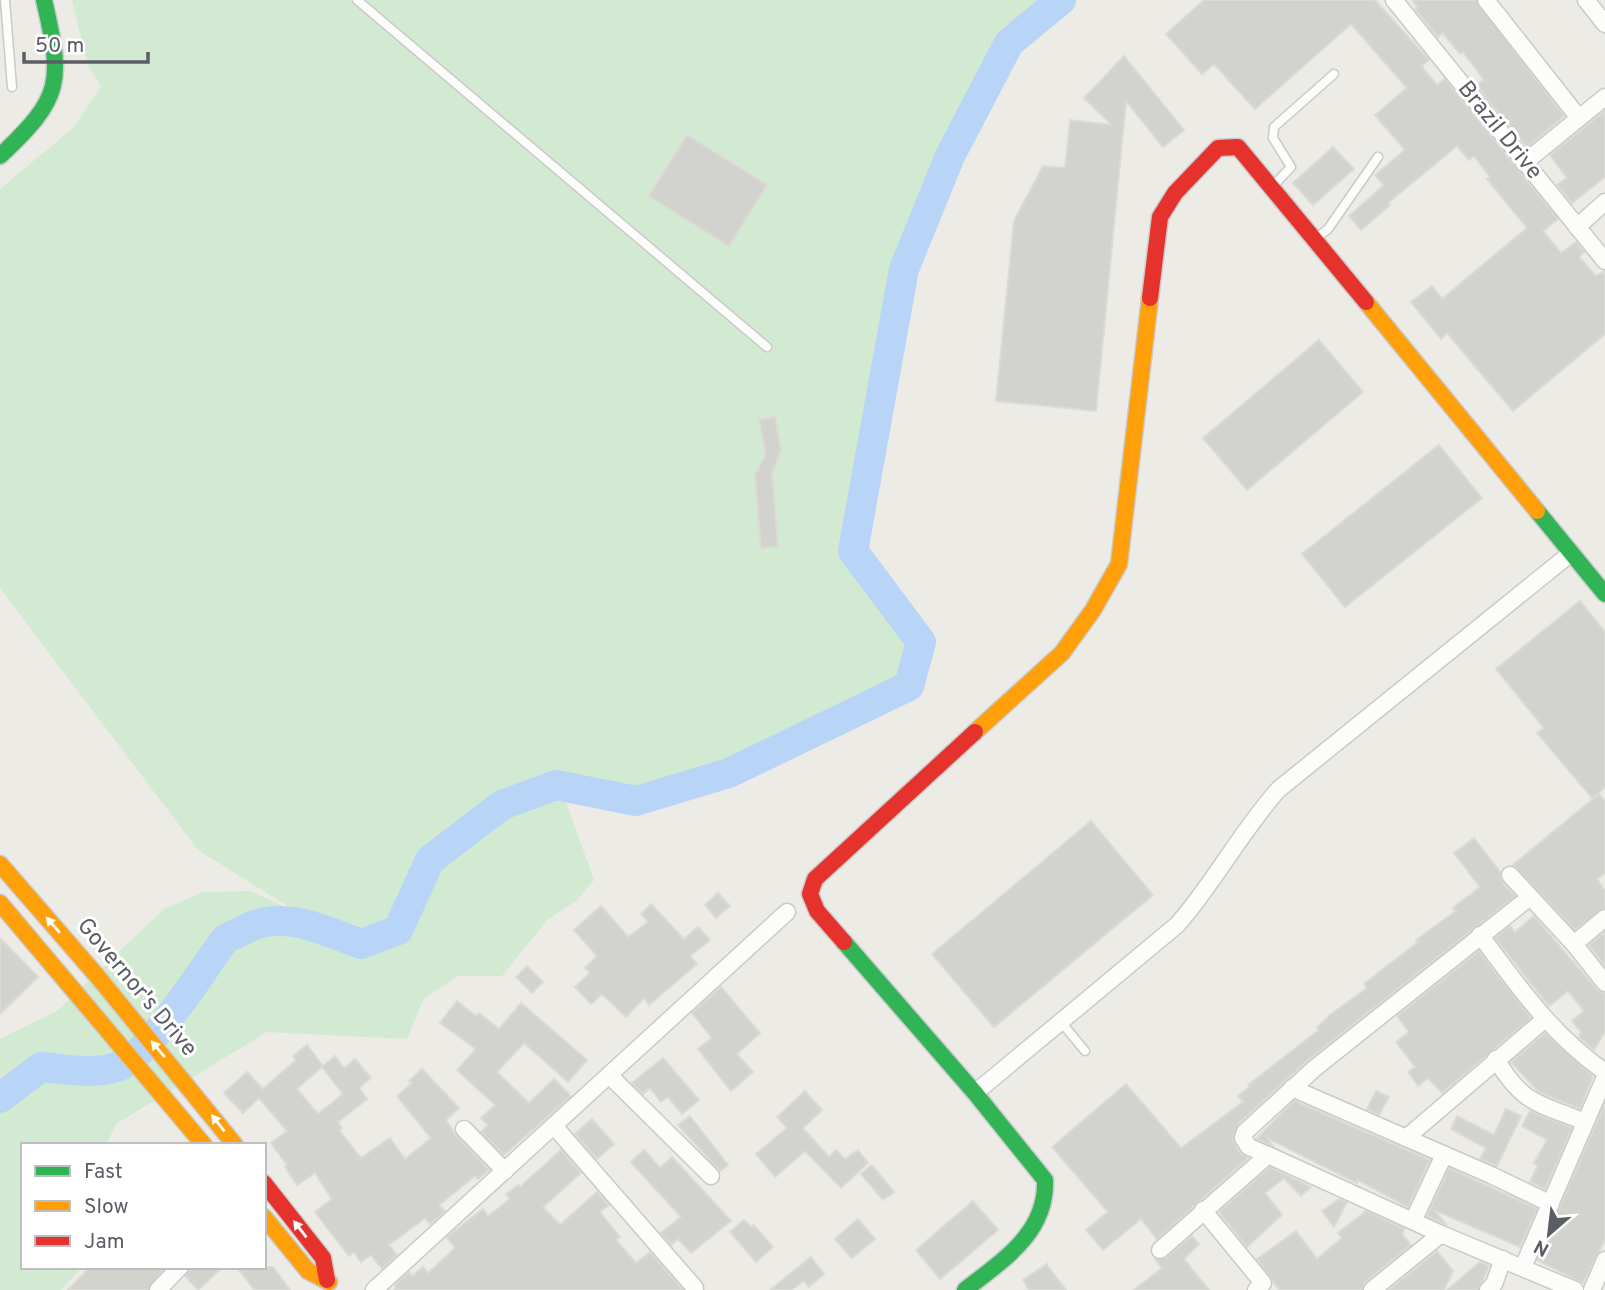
<svg xmlns="http://www.w3.org/2000/svg" width="1605" height="1290" font-family="Overpass,sans-serif">
<rect width="100%" height="100%" fill="#ecebe5"/>
<!-- green -->
<path fill="#d2ead2" d="M72,0H1051L1000,42L938,169L899,266L846,553L913,641L905,681C819,722 733,774 638,792C608,797 577,772 544,784L558,780L594,880L576,901L548,919L502,976H457L423,1000L407,1039L267,1032L116,1124L106,1145H23V1267H82L61,1290H0V1039L57,1011L164,909L203,892L250,891L302,915L198,850L0,588V189L73,128L101,86L88,66Z"/>
<g fill="none" stroke-linecap="round" stroke-linejoin="round">
<!-- river -->
<path stroke="#b8d4f7" stroke-width="30" d="M0,1098L41,1067C65,1069 92,1075 117,1067C148,1057 204,968 225,939C237,934 252,924 266,922C299,917 331,933 361,944L398,930L430,860L502,805L556,785L636,801L729,773L909,686L921,642L853,551L904,269L950,156L1009,43L1061,0"/>
</g>
<!-- building -->
<g fill="#d2d2ce" stroke="#dcdad4" stroke-width="2">
<path d="M1204,0H1375L1429,60L1421,66L1437,85L1445,79L1558,219L1543,231L1561,253L1576,242L1584,252L1579,257L1596,276L1605,271V334L1513,411L1447,333L1441,339L1411,302L1432,286L1442,299L1527,228L1487,179L1490,177L1474,156L1469,160L1457,146L1388,203L1390,205L1361,230L1349,216L1384,185L1375,175L1405,150L1375,115L1407,88L1351,24L1255,109L1214,64L1202,74L1166,34Z"/>
<path d="M1412,0H1476L1564,116L1527,147L1476,85L1484,80L1463,52L1460,54L1443,33L1438,37L1415,9L1418,7Z"/>
<path d="M1124,56L1184,130L1163,147L1126,101L1096,411L996,401L1014,221L1043,166L1065,168L1070,120L1112,125L1084,98Z"/>
<path d="M1605,111V177L1572,203L1557,185L1567,178L1550,155Z"/>
<path d="M687,135L767,185L729,246L649,196Z"/>
<path d="M1333,147L1354,169L1313,205L1293,183Z"/>
<path d="M1319,340L1363,392L1247,490L1203,438Z"/>
<path d="M775,417L781,451L772,473L778,546L761,548L755,475L766,454L759,420Z"/>
<path d="M1439,445L1482,498L1345,607L1302,554Z"/>
<path d="M1580,601L1605,632V787L1592,798L1537,733L1544,728L1496,669Z"/>
<path d="M1599,794L1605,802V873L1597,879L1605,891V908L1575,930L1513,865Z"/>
<path d="M1091,821L1153,895L994,1027L932,954Z"/>
<path d="M1474,838L1500,872L1502,882L1515,896L1308,1060L1238,1124L1233,1140L1240,1153L1248,1158L1157,1239L1141,1219L1103,1250L1086,1230L1108,1212L1052,1147L1126,1084L1181,1148L1243,1102L1238,1096L1250,1087L1248,1085L1319,1030L1317,1028L1330,1015L1367,988L1364,984L1418,942L1416,940L1456,911L1453,908L1480,887L1454,853Z"/>
<path d="M718,893L730,906L716,918L705,905Z"/>
<path d="M651,904L684,939L698,927L710,940L690,956L697,964L649,1005L644,998L626,1017L602,994L591,1004L575,987L590,973L585,968L597,956L574,930L601,906L628,937L648,922L641,914Z"/>
<path d="M1534,916L1597,990L1605,993V1031L1594,1050L1579,1037L1581,1032L1572,1021L1584,1011L1568,991L1549,1006L1495,938L1510,926L1515,932Z"/>
<path d="M1605,932V966L1589,945Z"/>
<path d="M0,938L38,977L0,1014Z"/>
<path d="M1479,951L1531,1018L1442,1093L1428,1078L1418,1086L1408,1072L1415,1067L1396,1042L1409,1032L1397,1016Z"/>
<path d="M527,966L543,982L532,993L516,977Z"/>
<path d="M721,987L760,1033L737,1054L753,1072L731,1091L698,1049L712,1038L692,1013Z"/>
<path d="M457,1001L476,1016L479,1013L499,1029L521,1003L587,1060L568,1082L524,1043L497,1072L529,1103L554,1079L571,1096L504,1155L481,1132L488,1125L481,1118L495,1105L457,1070L476,1049L440,1023Z"/>
<path d="M1545,1033L1593,1076L1580,1109L1539,1092L1511,1062Z"/>
<path d="M307,1045L323,1066L297,1089L318,1114L343,1094L322,1067L335,1056L344,1068L355,1059L371,1078L359,1088L367,1099L338,1122L342,1128L339,1130L361,1158L390,1138L405,1159L431,1138L397,1096L412,1083L409,1081L422,1069L459,1108L446,1120L456,1136L489,1170L478,1179L475,1176L439,1205L445,1211L430,1224L425,1218L389,1245L397,1255L382,1269L371,1255L361,1262L354,1252L349,1256L315,1212L332,1199L315,1173L297,1185L285,1167L287,1165L271,1143L287,1131L259,1098L243,1113L224,1093L247,1072L263,1089L296,1060L293,1056Z"/>
<path d="M663,1058L699,1100L682,1114L668,1097L661,1102L650,1088L643,1094L632,1083Z"/>
<path d="M805,1091L822,1110L803,1128L829,1157L836,1150L845,1159L858,1150L868,1163L841,1188L805,1151L775,1177L756,1154L787,1128L777,1117Z"/>
<path d="M1376,1091L1389,1097L1379,1115L1367,1109Z"/>
<path d="M1294,1101L1430,1160L1408,1207L1358,1180L1357,1183L1267,1138L1273,1146L1256,1139Z"/>
<path d="M1605,1103V1240L1583,1283L1537,1260Z"/>
<path d="M1506,1109L1521,1116L1497,1166L1480,1159L1486,1148L1451,1129L1457,1116L1494,1135Z"/>
<path d="M1530,1111L1572,1128L1545,1189L1530,1182L1538,1166L1534,1163L1547,1140L1522,1126Z"/>
<path d="M690,1116L728,1165L720,1171L678,1125Z"/>
<path d="M592,1119L614,1144L597,1159L575,1134Z"/>
<path d="M561,1150L581,1173L543,1207L560,1225L597,1192L609,1205L600,1212L620,1237L616,1240L636,1263L650,1252L683,1290H395V1285L409,1272L412,1276L423,1267L428,1273L455,1248L447,1237L483,1209L488,1216L510,1199L506,1194L518,1185L520,1187Z"/>
<path d="M644,1150L660,1168L672,1157L731,1221L691,1253L678,1239L671,1245L661,1233L681,1217L631,1162Z"/>
<path d="M872,1165L894,1192L883,1200L861,1174Z"/>
<path d="M1270,1167L1311,1187L1301,1196L1284,1178L1265,1193L1282,1215L1247,1247L1219,1212Z"/>
<path d="M1449,1168L1537,1209L1520,1247L1434,1210L1447,1225L1427,1216Z"/>
<path d="M1339,1199L1347,1202L1334,1227L1322,1211Z"/>
<path d="M973,1201L998,1230L940,1279L916,1250Z"/>
<path d="M1366,1211L1404,1229L1402,1234L1411,1245L1365,1282L1362,1290H1279L1257,1259L1296,1231L1317,1259L1342,1238L1338,1233Z"/>
<path d="M858,1219L875,1239L852,1258L835,1239Z"/>
<path d="M744,1220L751,1227L754,1225L773,1247L756,1262L730,1232Z"/>
<path d="M1192,1236L1199,1244L1184,1259L1209,1290H1134L1162,1268L1155,1259L1166,1258Z"/>
<path d="M1437,1251L1453,1271L1444,1290H1389Z"/>
<path d="M811,1257L824,1274L809,1287L804,1281L791,1290H770Z"/>
<path d="M1480,1262L1489,1266L1478,1290H1447Z"/>
<path d="M1047,1264V1265L1066,1290H1029L1023,1280Z"/>
<path d="M90,1267H165L148,1290H68Z"/>
<path d="M192,1267H223L198,1290L185,1276Z"/>
<path d="M237,1267H273L290,1290H254Z"/>
</g>
<g fill="none" stroke-linecap="round" stroke-linejoin="round">
<defs>
<g id="lane">
<path d="M5,0L12,87"/>
<path d="M357,0L767,347"/>
<path d="M1273,186L1291,167L1273,138L1274,127L1334,74"/>
<path d="M1314,240L1328,229L1378,157"/>
<path d="M1061,1022L1085,1051"/>
</g>
<g id="street">
<path d="M1394,0L1605,261"/>
<path d="M1486,0L1579,118"/>
<path d="M1586,0L1605,24"/>
<path d="M1524,163L1605,97"/>
<path d="M1577,227L1605,202"/>
<path d="M1510,875L1574,944L1605,983"/>
<path d="M1480,935C1518,986 1552,1035 1605,1072"/>
<path d="M1574,944L1605,918"/>
<path d="M1496,1059C1523,1105 1539,1103 1585,1122"/>
<path d="M609,1075L711,1176"/>
<path d="M1292,1088L1491,1175L1551,1204"/>
<path d="M975,1093L1177,925C1215,882 1241,831 1279,789L1570,554"/>
<path d="M554,1126L695,1288"/>
<path d="M464,1129L505,1171"/>
<path d="M1406,1138L1544,1020"/>
<path d="M1268,1155L1441,1234L1575,1290"/>
<path d="M1203,1210L1263,1283L1256,1290"/>
<path d="M1413,1221L1444,1155"/>
<path d="M1160,1250L1268,1155L1249,1147L1243,1138L1245,1132L1315,1068L1530,897"/>
<path d="M1523,1267L1605,1077"/>
<path d="M158,1290L180,1267"/>
<path d="M374,1290L787,912"/>
<path d="M1372,1290L1441,1234"/>
<path d="M1488,1290L1494,1284L1503,1259"/>
<path d="M1592,1290L1605,1260"/>
</g>
<g id="fast">
<path d="M0,156C63,97 63,82 44,0"/>
<path d="M1537,511L1605,594"/>
<path d="M844,942L975,1093L1045,1180C1047,1233 1003,1260 965,1290"/>
</g>
<g id="slow">
<path d="M1366,302L1537,511"/>
<path d="M975,732L1062,653L1093,610L1119,564L1150,298"/>
<path d="M0,864L98,977L235,1145"/>
<path d="M0,903L204,1145"/>
<path d="M264,1217L308,1271L329,1282"/>
</g>
<g id="jam">
<path d="M1150,298L1160,217L1175,193L1218,148L1238,147L1366,302"/>
<path d="M844,942L817,911L810,894L815,879L975,732"/>
<path d="M264,1183L323,1258L327,1280"/>
</g>
</defs>
<!-- lane casing -->
<use href="#lane" stroke="#c9cac9" stroke-width="11"/>
<!-- street casing -->
<use href="#street" stroke="#c9cac9" stroke-width="19"/>
<!-- fast casing -->
<use href="#fast" stroke="#cacaca" stroke-width="19"/>
<!-- slow casing -->
<use href="#slow" stroke="#cacaca" stroke-width="19"/>
<!-- jam casing -->
<use href="#jam" stroke="#cacaca" stroke-width="19"/>
<!-- lane -->
<use href="#lane" stroke="#fcfcfb" stroke-width="8"/>
<!-- street -->
<use href="#street" stroke="#fcfcfb" stroke-width="16"/>
<!-- fast -->
<use href="#fast" stroke="#30b455" stroke-width="16"/>
<!-- slow -->
<use href="#slow" stroke="#ff9f0a" stroke-width="16"/>
<!-- jam -->
<use href="#jam" stroke="#e5322d" stroke-width="16"/>
</g>
<!-- one-way arrows -->
<defs><path id="oneway-solid" d="M-6-.8H1V-3.2L6.5 0L1 3.2V.8H-6Z" transform="scale(1.75)"/></defs>
<g fill="#fff">
<use href="#oneway-solid" transform="translate(53 925) rotate(-131)"/>
<use href="#oneway-solid" transform="translate(158 1049) rotate(-130)"/>
<use href="#oneway-solid" transform="translate(218 1123) rotate(-128)"/>
<use href="#oneway-solid" transform="translate(300 1229) rotate(-128)"/>
</g>
<g text-anchor="middle" dominant-baseline="central" stroke-width="6" stroke-linejoin="round" paint-order="stroke">
<!-- street labels -->
<g font-size="23" fill="#5a5d64" stroke="#fff">
<text transform="translate(1499 131) rotate(51)">Brazil Drive</text>
<text transform="translate(136 988) rotate(50)">Governor's Drive</text>
</g>
</g>
<!-- legend -->
<rect x="21" y="1143" width="245" height="126" fill="#ffffff" stroke="#bdbec1" stroke-width="2"/>
<rect x="35" y="1166" width="35" height="10" fill="#30b455" stroke="#bdbec1" stroke-width="2"/>
<text x="84" y="1178" font-size="21" fill="#5a5d64">Fast</text>
<rect x="35" y="1201" width="35" height="10" fill="#ff9f0a" stroke="#bdbec1" stroke-width="2"/>
<text x="84" y="1213" font-size="21" fill="#5a5d64">Slow</text>
<rect x="35" y="1236" width="35" height="10" fill="#e5322d" stroke="#bdbec1" stroke-width="2"/>
<text x="84" y="1248" font-size="21" fill="#5a5d64">Jam</text>
<!-- north arrow -->
<g transform="translate(1549 1234) rotate(208)" stroke="#ffffff" stroke-width="5" paint-order="stroke">
<path d="M0-5L12 26L0 18L-12 26Z" fill="#5a5d64"/>
<text y="-10" font-size="19" font-weight="bold" text-anchor="middle" fill="#5a5d64">N</text>
</g>
<!-- scale -->
<path d="M24 52v10h124v-10" fill="none" stroke="#5a5d64" stroke-width="3.5"/>
<text x="35" y="52" font-size="21" fill="#5a5d64" stroke="#ffffff" stroke-width="5" paint-order="stroke">50 m</text>
</svg>
